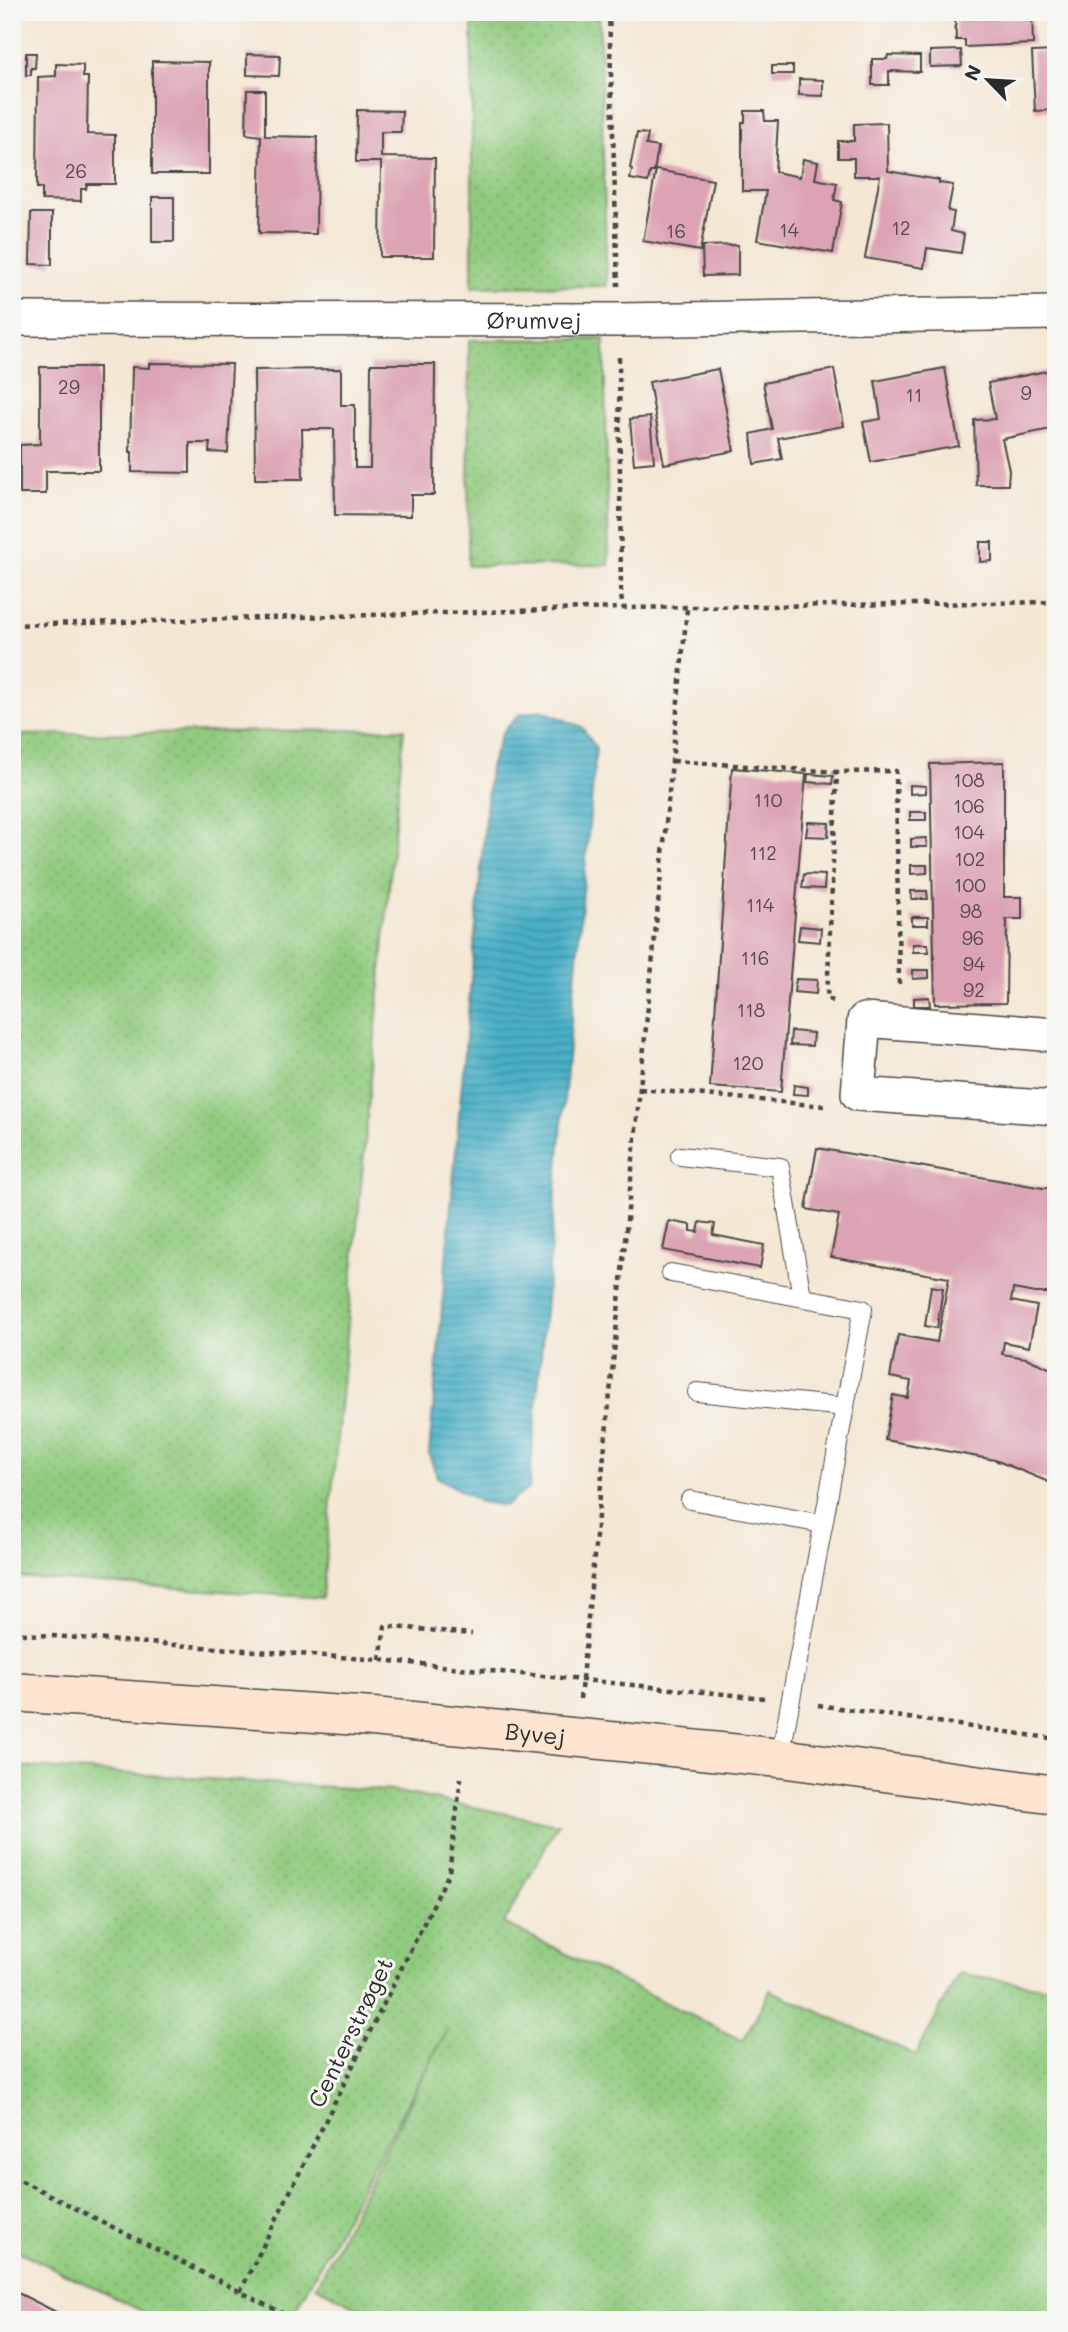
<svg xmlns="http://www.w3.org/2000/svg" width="1068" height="2332" font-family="Mali,sans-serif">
<defs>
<pattern id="grass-dots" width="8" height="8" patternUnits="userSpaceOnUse" patternTransform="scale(1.75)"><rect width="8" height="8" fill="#91cb7f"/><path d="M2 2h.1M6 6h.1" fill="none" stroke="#7dae6e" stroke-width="1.8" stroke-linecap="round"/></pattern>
<pattern id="water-rules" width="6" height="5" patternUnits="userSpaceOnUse" patternTransform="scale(1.75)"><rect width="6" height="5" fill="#48b0c7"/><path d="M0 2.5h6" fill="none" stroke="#3c8fa2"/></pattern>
</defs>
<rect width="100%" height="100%" fill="#f6f6f2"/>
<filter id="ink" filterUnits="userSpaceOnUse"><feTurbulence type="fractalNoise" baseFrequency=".0143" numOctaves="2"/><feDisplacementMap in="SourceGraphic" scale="14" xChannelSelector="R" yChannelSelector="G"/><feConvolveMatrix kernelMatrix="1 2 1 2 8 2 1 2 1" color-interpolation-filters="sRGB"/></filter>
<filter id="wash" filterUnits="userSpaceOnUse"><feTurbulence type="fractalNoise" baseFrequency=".00686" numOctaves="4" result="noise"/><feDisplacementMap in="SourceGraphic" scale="28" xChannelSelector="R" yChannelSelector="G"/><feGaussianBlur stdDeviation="1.57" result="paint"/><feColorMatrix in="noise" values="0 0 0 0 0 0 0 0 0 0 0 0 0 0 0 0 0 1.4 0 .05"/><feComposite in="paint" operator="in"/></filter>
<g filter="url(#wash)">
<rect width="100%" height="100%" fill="#f4e7d4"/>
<!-- grass -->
<g fill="url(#grass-dots)" stroke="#5e7b55" stroke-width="2">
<path d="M472,12H599L607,286L472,287Z"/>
<path d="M604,339L609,565L468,566L469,340Z"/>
<path d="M404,729L322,1598L12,1577V735Z"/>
<path d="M12,1766L393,1791L558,1824L504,1923L743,2041L770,1990L916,2055L959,1973L1056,1989V2320H381L316,2286L448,2028L290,2320H160L12,2248Z"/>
</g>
<!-- water -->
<path fill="url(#water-rules)" stroke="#3a6e79" stroke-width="2" d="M541,710L582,727L596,748L529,1488L505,1506L480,1502L437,1477L429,1454L490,767L502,733L519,715Z"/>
<g id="blocks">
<!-- building -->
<g fill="#dba3b4">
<path d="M955,12H1032L1033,44L965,47V40H956Z"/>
<path d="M961,50L962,66L930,67V51Z"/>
<path d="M1056,51V110L1035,111L1032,52Z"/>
<path d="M26,53H36L35,68H31V75H26Z"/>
<path d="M247,54L280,55L279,76L247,75Z"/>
<path d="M888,55L920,56V72L889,71V85H872V59H887Z"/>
<path d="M152,61L209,62V174H152Z"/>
<path d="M56,64L83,65V77H88L87,134L115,135V184H87L86,189H81V201L42,200V188H37L38,77L56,76Z"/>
<rect x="772" y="66" width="21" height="8"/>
<path d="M799,79L823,80V96L799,95Z"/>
<path d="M247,90H265V136L317,137L316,234L259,233L261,136L246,134Z"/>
<path d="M357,110L402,111L401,132H381V157L435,158L434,257H380L381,162H356Z"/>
<path d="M745,111H764L765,121H778L775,172L800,177L803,159L818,162L815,179L837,183L834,200L842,202L833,253L757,240L766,191H742V122H745Z"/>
<path d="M887,123L888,171L939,180V183L953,185L948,211L954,212L951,231L964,234L961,253L927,248L924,268L865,258L880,176H854V158H838V141H854V124Z"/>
<path d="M637,133L648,134L646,145L658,147L654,172H650L648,182L630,179L632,169L630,168Z"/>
<path d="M656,170L713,180L700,251L643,241Z"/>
<rect x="152" y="197" width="22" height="45"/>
<path d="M31,213H52V265L30,264Z"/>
<path d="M738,245V275L703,276L702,246Z"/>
<path d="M149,363L232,364L228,453L209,452L210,443H190V473L132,472V452H130L132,367L149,368Z"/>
<path d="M371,364H435L434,495H411V516L335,515L334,429H302L303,479H255L254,370L341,369V405H355V468H370Z"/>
<path d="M40,367H99V471H46V494H20V445L40,444Z"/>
<path d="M945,368L959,446L871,462L863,422L881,419L875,381Z"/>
<path d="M718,369L734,451L664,464L649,382Z"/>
<path d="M834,369L844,426L778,438L782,459L754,464L751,434L772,429L763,383Z"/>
<path d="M1056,369V428L1002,439L1009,470L1008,485H976L974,420L995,419L988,383Z"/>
<path d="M650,417L654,462L634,464L630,419Z"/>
<path d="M980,542H992V561L980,562Z"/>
<path d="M1004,762V897H1022V919H1005L1007,921L1006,1003L935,1004L930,764Z"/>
<path d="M732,768L806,774L781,1092L710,1087Z"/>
<path d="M808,774L833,776L832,784L807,782Z"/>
<path d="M910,785L926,786V793L910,794Z"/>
<rect x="910" y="812" width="16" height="8"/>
<path d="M808,822L829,823L828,837L806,836Z"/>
<path d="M926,838L927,847H911V839Z"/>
<path d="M911,865H927V873L911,874Z"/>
<path d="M804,874L825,875L824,889L802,888Z"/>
<path d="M911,891H927L928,899H912Z"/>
<rect x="912" y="917" width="16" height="8"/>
<path d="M800,926L821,928L820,942L798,940Z"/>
<path d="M913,944H928L929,952H913Z"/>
<path d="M913,970H929V978L913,979Z"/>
<path d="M796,979L817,980L816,994L794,992Z"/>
<path d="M929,997L930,1006H914V998Z"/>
<path d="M791,1031L813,1033L812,1046L790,1045Z"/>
<path d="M794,1085L808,1087V1095L793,1094Z"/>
<path d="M817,1148L1043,1188H1056V1293H1035L1013,1289L1011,1301L1037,1306L1029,1347L1004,1342L1002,1354L1026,1358L1056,1371V1485L995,1460L885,1440L893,1395L908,1398L911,1381L890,1377L898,1335L937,1342L949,1278L831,1257L839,1215L806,1209Z"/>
<path d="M669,1221L691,1225V1231L698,1232L700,1222L715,1224L713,1235L764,1245L760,1268L663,1250Z"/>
<path d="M931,1286L943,1288L937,1328L925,1326Z"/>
<path d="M12,2290L72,2320H12Z"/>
</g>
</g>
</g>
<g filter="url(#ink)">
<use href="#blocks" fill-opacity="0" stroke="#494744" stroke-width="2"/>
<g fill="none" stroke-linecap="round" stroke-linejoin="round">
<defs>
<g id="lane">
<path d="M680,1156L780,1167L802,1297"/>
<path d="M671,1273L863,1309L780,1758"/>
<path d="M697,1392L845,1407"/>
<path d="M690,1500L823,1524"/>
</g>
<g id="street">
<path id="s1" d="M12,319L619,320L1056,313"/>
<path d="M1056,1035L864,1020L858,1094L1056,1108"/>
</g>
<g id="secondary">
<path id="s2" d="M12,1692L373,1717L780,1758L1056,1795"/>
</g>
</defs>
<!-- lane casing -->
<use href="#lane" stroke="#494744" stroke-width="20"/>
<!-- street casing -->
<use href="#street" stroke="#494744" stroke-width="36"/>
<!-- secondary casing -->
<use href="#secondary" stroke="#494744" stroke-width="41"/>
<!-- path -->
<g stroke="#494744" stroke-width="4.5" stroke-dasharray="5 5" stroke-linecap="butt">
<path d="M609,12L618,286"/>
<path d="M619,357L621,596L623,608"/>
<path d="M12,625L623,608L1056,602"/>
<path d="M673,761L837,772"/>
<path d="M833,1001L827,998L837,772L896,771L899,985"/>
<path d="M640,1089L824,1106"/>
<path d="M12,1633L380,1660L764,1698"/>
<path d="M380,1660L385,1626L472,1634"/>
<path d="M580,1699L687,609"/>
<path d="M818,1705L1056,1739"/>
<path d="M12,2176L296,2320"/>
<path d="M240,2292L449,1873L461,1778"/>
</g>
<!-- lane -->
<use href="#lane" stroke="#fff" stroke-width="18"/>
<!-- street -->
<use href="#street" stroke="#fff" stroke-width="33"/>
<!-- secondary -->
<use href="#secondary" stroke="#fde4d1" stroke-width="38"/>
</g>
</g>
<g text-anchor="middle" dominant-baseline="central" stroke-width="6" stroke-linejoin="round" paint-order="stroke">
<!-- number labels -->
<g font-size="19" fill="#57494d">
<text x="76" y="170">26</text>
<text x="901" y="227">12</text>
<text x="789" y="229">14</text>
<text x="676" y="230">16</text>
<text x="69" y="386">29</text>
<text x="1026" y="392">9</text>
<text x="914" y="394">11</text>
<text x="969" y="779">108</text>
<text x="768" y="799">110</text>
<text x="969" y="805">106</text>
<text x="969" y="831">104</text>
<text x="763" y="852">112</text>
<text x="970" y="858">102</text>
<text x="970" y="884">100</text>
<text x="760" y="904">114</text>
<text x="971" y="910">98</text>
<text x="973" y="937">96</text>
<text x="755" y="957">116</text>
<text x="974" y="963">94</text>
<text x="974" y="989">92</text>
<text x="751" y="1009">118</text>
<text x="748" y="1062">120</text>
</g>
<!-- street labels -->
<g font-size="23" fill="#2b2b2b" stroke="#f6f6f2">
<text stroke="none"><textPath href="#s1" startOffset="522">Ørumvej</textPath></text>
<text stroke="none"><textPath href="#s2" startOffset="525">Byvej</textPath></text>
<text transform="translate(350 2032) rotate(-64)">Centerstrøget</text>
</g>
</g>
<!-- margin -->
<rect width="1068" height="2332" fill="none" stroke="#f6f6f2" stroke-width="42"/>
<!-- north arrow -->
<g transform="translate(988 80) rotate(295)" stroke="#f6f6f2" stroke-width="5" paint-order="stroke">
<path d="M0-5L12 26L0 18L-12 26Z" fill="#2b2b2b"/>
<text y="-10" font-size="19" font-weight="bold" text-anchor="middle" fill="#2b2b2b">N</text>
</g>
</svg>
